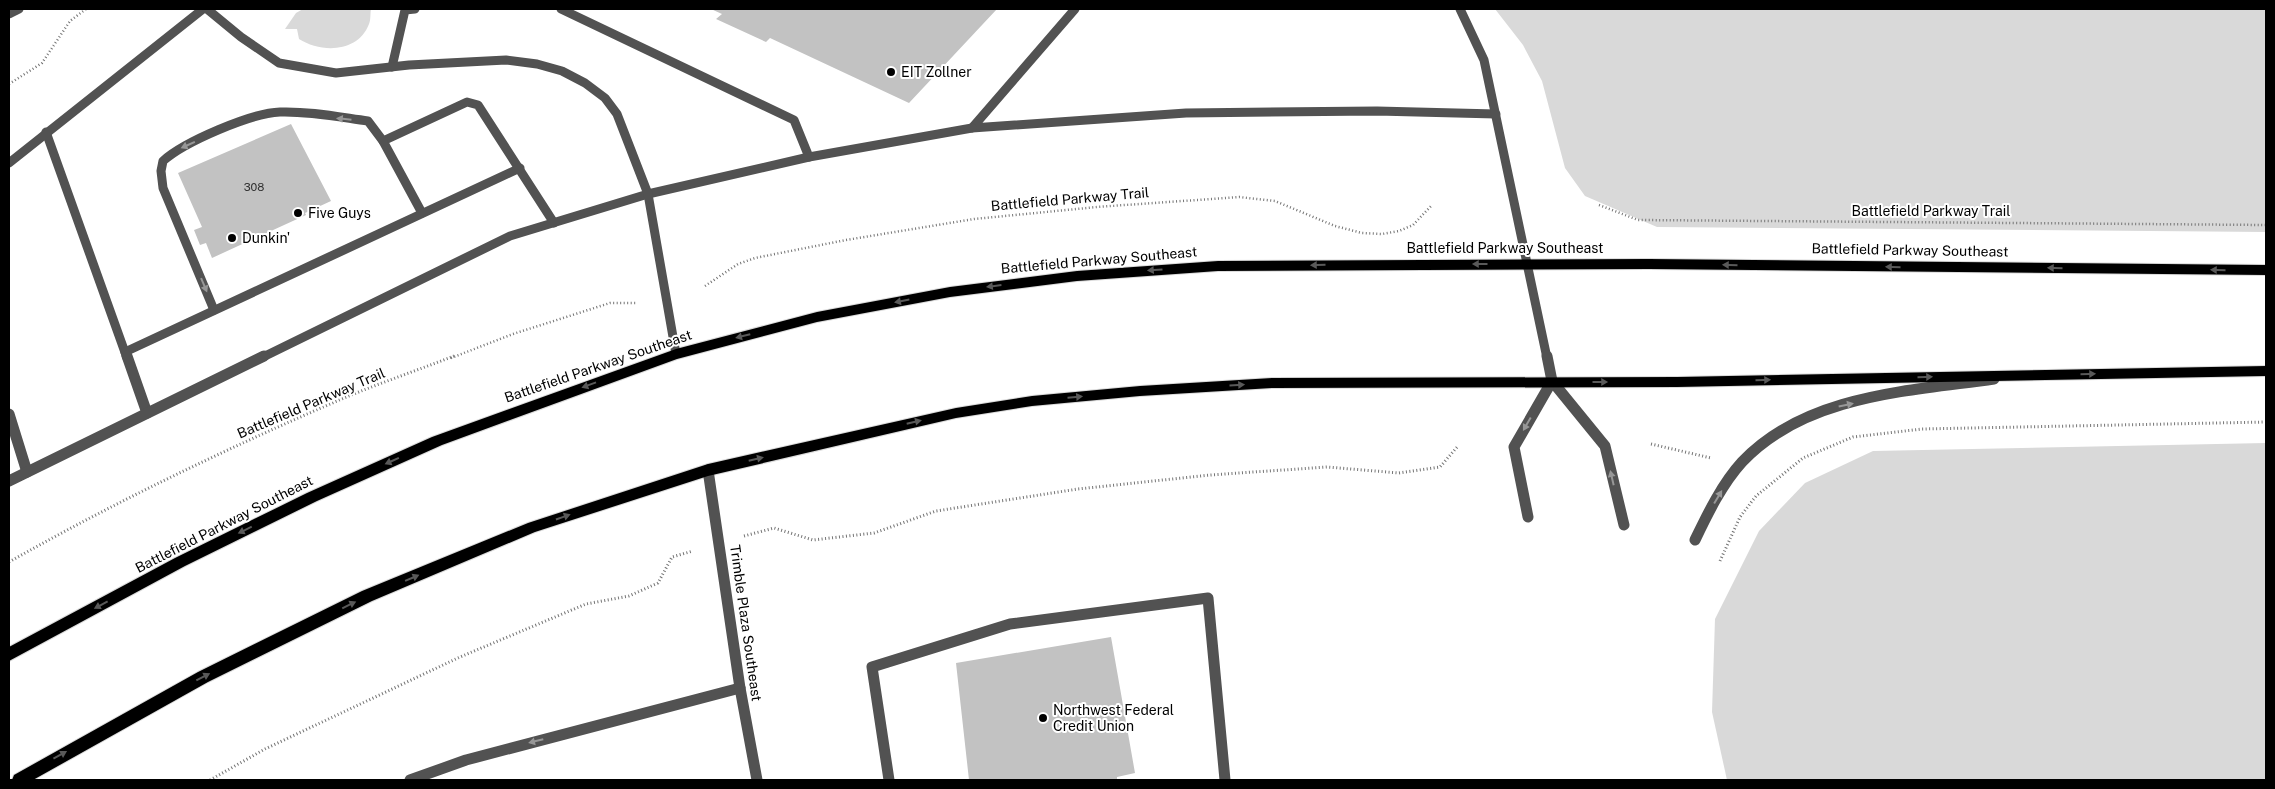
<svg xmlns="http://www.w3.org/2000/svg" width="2275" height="789" font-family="'Public Sans',sans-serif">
<rect width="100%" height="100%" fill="#fff"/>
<!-- green -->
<g fill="#d9d9d9">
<path d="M303,9H371C370,13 371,20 369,24C358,53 321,53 299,39L297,29H285L296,13Z"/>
<path d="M1495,9H2266V232L1657,227L1585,196L1565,168L1542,81L1523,45Z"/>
<path d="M2266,443V780H1727L1712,712L1715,619L1759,531L1805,483L1873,451Z"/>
</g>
<!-- building -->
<g fill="#c2c2c2">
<path d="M711,9H997L909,103L770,38L766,42L716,19L722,14Z"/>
<path d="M291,124L331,201L305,213L306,215L212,258L206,243L200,245L194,230L202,227L178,173Z"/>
<path d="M1111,637L1135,773L1117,777V780H969L956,663Z"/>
</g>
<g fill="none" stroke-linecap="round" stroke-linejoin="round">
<defs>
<g id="primary">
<path d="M1649,259L2266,265V275L1649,269L1218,271L1077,281L950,297L817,322L677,359L442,445L317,501L185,566L9,661V647L175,558L307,493L432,437L676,349L817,312L950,287L1077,271L1218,261Z"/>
<path d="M2266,366V376L1677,387L1272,388L1140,396L1032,406L956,418L708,476L535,532L372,601L208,682L33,780H12L14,775L198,672L362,591L528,523L708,464L956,408L1032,396L1140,386L1272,378L1677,377Z"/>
</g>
</defs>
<!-- primary casing -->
<use href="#primary" stroke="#dbdbdb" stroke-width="2"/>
<!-- path-far1 -->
<g stroke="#747474" stroke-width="2.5" stroke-dasharray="1 2.5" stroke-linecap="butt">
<path d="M9,84L42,63L70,21L86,9"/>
<path d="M1599,205L1638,220L2266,225"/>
<path d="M705,286L738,264L755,258L846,240L974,219L1097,207L1239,197L1275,201L1335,226L1362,233L1382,234L1399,231L1413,225L1432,205"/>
<path d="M451,358L513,334L610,303H636"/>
</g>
<!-- path -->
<g stroke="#747474" stroke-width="3" stroke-dasharray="1 2.5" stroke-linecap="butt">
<path d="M1651,444L1711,458"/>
<path d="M744,536L774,528L813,540L874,533L936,511L1078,489L1210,475L1327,467L1399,473L1440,467L1458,446"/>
<path d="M1720,561L1740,517L1756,496L1803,458L1853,437L1922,429L2266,422"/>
<path d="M9,562C117,501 230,447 344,398C380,383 418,370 454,356"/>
<path d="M210,780L265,749L460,657L586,604L629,596L658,583L672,557L693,551"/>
</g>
<!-- service-far1 -->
<g stroke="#525252" stroke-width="9">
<path d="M561,9L794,120L809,157"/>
<path d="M1075,9L972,128L1186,113L1377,111L1496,114"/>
<path d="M1460,9L1484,60L1547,358"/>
<path d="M392,67L405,10L415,9"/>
<path d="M46,132L127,358"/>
<path d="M9,163L203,9"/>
<path d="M422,213L383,141L467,102L478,105L554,223"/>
<path d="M214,310L163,188L161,171L163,161C184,142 251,113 280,112C309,111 339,117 368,121L383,141"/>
<path d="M125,352L520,168"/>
<path d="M261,358L510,236L648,194L809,157L972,128"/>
</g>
<!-- service -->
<g stroke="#525252" stroke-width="11">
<path d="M127,356L147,413"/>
<path d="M1547,356L1552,381L1605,446L1624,525"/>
<path d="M9,414L27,472"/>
<path d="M9,481L264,356"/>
<path d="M1528,517L1514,447L1552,381"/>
<path d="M1695,540C1708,513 1722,484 1742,462C1805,395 1909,391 1994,379"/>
<path d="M410,780L466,760L740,688"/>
<path d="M889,780L872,667L1010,624L1208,598L1225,780"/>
</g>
<!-- minor-far1 -->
<path stroke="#525252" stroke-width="9" d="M207,9L241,37L279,63L336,73L409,65L506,60L537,64L562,71L585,83L605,98L617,114L648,194L676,354"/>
<!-- minor -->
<path stroke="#525252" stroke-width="11" d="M708,470L740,688L757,780"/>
<!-- tertiary -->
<path stroke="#525252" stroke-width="9" d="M9,14L19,9"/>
<!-- primary -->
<use href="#primary" fill="#000" fill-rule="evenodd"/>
</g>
<!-- one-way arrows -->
<defs><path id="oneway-solid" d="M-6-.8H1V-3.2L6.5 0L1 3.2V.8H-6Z" transform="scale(1.25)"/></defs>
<g fill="#979797">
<use href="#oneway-solid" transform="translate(344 119) rotate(-174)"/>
<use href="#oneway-solid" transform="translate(188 145) rotate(156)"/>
<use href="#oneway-solid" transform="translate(204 285) rotate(67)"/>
<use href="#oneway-solid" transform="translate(1846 405) rotate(-12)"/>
<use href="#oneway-solid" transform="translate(1527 424) rotate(120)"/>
<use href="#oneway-solid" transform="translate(1612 478) rotate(-103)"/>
<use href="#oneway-solid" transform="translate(1718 497) rotate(-59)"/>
<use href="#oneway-solid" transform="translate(536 741) rotate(166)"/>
</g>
<g fill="#595959">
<use href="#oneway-solid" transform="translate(1480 264) rotate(-180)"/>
<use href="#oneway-solid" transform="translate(1318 265) rotate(179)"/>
<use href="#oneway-solid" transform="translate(1730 265) rotate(-179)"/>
<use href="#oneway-solid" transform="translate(1893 267) rotate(-179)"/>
<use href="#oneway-solid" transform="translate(2055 268) rotate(-179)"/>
<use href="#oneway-solid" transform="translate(1155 270) rotate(176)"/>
<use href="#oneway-solid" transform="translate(2218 270) rotate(-179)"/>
<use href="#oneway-solid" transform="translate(994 286) rotate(173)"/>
<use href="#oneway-solid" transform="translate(902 301) rotate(169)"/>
<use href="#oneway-solid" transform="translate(743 336) rotate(166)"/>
<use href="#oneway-solid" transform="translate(2088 374) rotate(-1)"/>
<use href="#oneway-solid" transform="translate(1925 377) rotate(-1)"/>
<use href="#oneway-solid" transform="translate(1763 380) rotate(-1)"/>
<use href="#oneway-solid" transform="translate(1600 382)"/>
<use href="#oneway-solid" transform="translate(589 385) rotate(160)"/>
<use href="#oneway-solid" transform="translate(1237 385) rotate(-3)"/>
<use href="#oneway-solid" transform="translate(1075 397) rotate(-5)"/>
<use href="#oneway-solid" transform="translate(914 422) rotate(-13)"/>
<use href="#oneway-solid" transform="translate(756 459) rotate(-13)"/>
<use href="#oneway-solid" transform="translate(392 461) rotate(156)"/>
<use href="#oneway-solid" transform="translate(563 517) rotate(-19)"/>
<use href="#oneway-solid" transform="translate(245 530) rotate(154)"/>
<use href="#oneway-solid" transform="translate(412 578) rotate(-23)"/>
<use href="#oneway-solid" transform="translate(101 605) rotate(152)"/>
<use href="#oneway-solid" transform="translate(349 605) rotate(-26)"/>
<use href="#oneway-solid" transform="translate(203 677) rotate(-27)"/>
<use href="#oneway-solid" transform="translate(60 755) rotate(-29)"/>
</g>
<!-- markers -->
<g fill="#000" stroke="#fff" stroke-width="2">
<circle cx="891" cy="72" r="5"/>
<circle cx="298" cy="213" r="5"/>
<circle cx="232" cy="238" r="5"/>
<circle cx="1043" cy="718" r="5"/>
</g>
<g text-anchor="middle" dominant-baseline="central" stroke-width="4" stroke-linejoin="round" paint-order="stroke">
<!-- number labels -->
<g font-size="11" fill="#303030">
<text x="254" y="187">308</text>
</g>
<!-- poi labels -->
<g font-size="14" fill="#000" stroke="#fff" text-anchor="start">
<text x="901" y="72">EIT Zollner</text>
<text x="308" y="213">Five Guys</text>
<text x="242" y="238">Dunkin'</text>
<text x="1053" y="710">Northwest Federal<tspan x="1053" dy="16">Credit Union</tspan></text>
</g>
<!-- street labels -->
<g font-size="14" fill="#000" stroke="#fff">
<text transform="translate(1070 199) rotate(-5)">Battlefield Parkway Trail</text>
<text x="1931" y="211">Battlefield Parkway Trail</text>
<text x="1505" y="248">Battlefield Parkway Southeast</text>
<text transform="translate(1910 250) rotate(1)">Battlefield Parkway Southeast</text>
<text transform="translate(1099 260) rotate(-5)">Battlefield Parkway Southeast</text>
<text transform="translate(598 366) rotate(-19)">Battlefield Parkway Southeast</text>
<text transform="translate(311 403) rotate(-23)">Battlefield Parkway Trail</text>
<text transform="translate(224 524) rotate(-27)">Battlefield Parkway Southeast</text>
<text transform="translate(746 623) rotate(82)">Trimble Plaza Southeast</text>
</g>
</g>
<!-- border -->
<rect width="2275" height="789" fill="none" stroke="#000000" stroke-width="20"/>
</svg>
